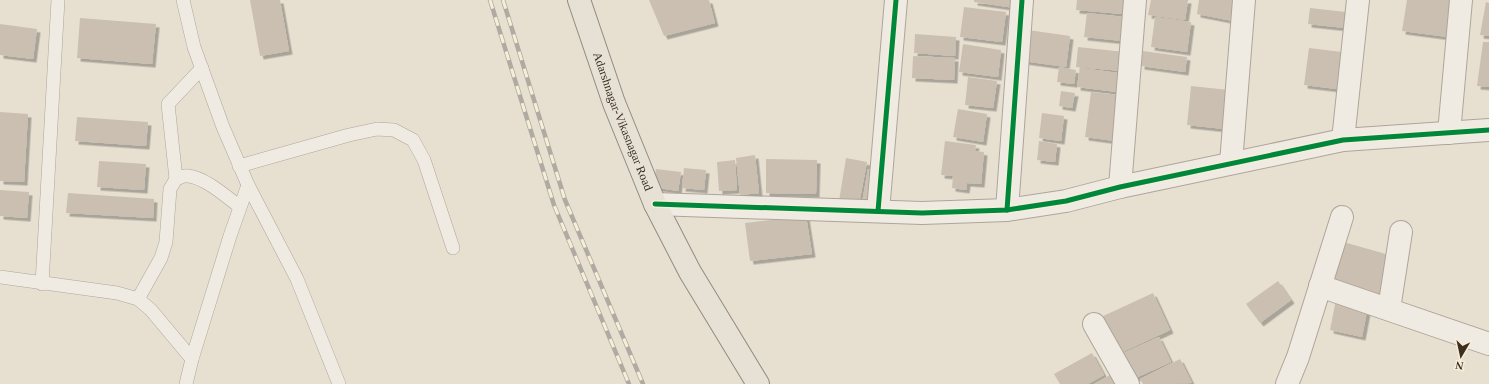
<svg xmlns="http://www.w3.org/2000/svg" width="1489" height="384" font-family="'Times New Roman',serif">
<defs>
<filter id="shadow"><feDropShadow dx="3.5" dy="3.5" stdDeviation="0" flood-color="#0004"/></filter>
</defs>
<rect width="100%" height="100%" fill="#e7e0d1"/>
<!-- building -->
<g fill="#cbbfb2" filter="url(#shadow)">
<path d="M250,0H280L289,51L260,56Z"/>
<path d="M649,0H709L715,23L664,36Z"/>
<path d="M974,0H1016L1015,8L974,2Z"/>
<path d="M1077,0H1125L1123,14L1076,10Z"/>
<path d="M1151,0H1188L1185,20L1148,15Z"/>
<path d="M1199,0H1237L1233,21L1197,14Z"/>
<path d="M1407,0H1453L1448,37L1402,31Z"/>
<path d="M1486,2L1489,3V36L1480,35Z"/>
<path d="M964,7L1006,12L1002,42L960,37Z"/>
<path d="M1310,8L1346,12L1345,28L1308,24Z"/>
<path d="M1087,13L1125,17L1123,41L1084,37Z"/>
<path d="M1155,17L1191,22L1187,52L1151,47Z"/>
<path d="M80,18L156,24L152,64L77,58Z"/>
<path d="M0,24L37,29L33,59L0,55Z"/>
<path d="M1028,30L1070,36L1066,67L1023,61Z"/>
<path d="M915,34L956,37L955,56L914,53Z"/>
<path d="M1483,42H1489V87L1477,86Z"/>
<path d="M963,44L1001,50L998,77L959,72Z"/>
<path d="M1078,47L1125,52L1123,71L1076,67Z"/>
<path d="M1309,48L1350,53L1345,90L1304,85Z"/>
<path d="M1143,51L1187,57L1185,72L1141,66Z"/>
<path d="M913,56L955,58L954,80L912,78Z"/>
<path d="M1059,67L1076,70L1074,84L1057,82Z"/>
<path d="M1080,68L1119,73L1117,92L1077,87Z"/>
<path d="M968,77L997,81L993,108L965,105Z"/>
<path d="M1191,86L1229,90L1224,129L1187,125Z"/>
<path d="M1061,91L1075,93L1072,108L1059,106Z"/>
<path d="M1091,92L1120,95L1115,141L1085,137Z"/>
<path d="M958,109L987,114L983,142L953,137Z"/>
<path d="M0,112L28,114L24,182L0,181Z"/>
<path d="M1042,113L1064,116L1061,141L1039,138Z"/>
<path d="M77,117L148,122L146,146L75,141Z"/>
<path d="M945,141L976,145L975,151L984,152L981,184L967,183L966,190L952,188L953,176L941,175Z"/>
<path d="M1039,141L1057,144L1055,162L1037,160Z"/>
<path d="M755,155L759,193L740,195L736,158Z"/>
<path d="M846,158L867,162L859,204L839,201Z"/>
<path d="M766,159L817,160L816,194L766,193Z"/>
<path d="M735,160L737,190L719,191L717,162Z"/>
<path d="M99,161L146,164L144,190L97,187Z"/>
<path d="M684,168L706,170L704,190L682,188Z"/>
<path d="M656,169L681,172L678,191L653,187Z"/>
<path d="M868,169L881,171L875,205L862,203Z"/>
<path d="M0,190L29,192L27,218L0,216Z"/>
<path d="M68,193L154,199L153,218L66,213Z"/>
<path d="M806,216L812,254L750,261L745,223Z"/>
<path d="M1340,241L1393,256L1381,297L1329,282Z"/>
<path d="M1278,281L1291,300L1260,323L1246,304Z"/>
<path d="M1153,293L1170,330L1118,354L1101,317Z"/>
<path d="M1336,299L1368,306L1362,337L1330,330Z"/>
<path d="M1159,337L1171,362L1131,380L1119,355Z"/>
<path d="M1092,353L1104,375L1088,384H1060L1054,374Z"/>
<path d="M1180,359L1192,383L1143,384L1140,379Z"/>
<path d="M1110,375L1115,384H1094Z"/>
</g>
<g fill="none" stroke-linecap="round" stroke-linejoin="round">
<defs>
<g id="service">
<path d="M183,0L194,47L223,127L248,185L297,279L339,384"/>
<path d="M239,166L349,135L377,129L394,130L413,140L424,160L453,248"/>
<path d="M176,179L168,104L202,68"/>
<path d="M0,277L117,293L138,299L151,310L192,359"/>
<path d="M42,284L58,0"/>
<path d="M138,299L161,258L166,242L170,189L176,179C180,178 184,175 188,176C204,177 227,197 240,207"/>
<path d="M186,384L192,359L230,236L248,185"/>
</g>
<g id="minor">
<path d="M1449,133L1461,0"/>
<path d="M1343,140L1358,0"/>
<path d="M1231,163L1244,0"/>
<path d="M1120,187L1135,0"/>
<path d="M655,204L922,213L1007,210L1066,201L1120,187L1343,140L1489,130"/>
<path d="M1007,210L1022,0"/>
<path d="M878,211L896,0"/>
<path d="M1320,286L1489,344"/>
<path d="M1389,309L1401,232"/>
<path d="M1094,324L1128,384"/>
<path d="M1287,384L1298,357L1342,217"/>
</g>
<g id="primary">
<path id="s1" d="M579,0L614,103L655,204L690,272L758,384"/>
</g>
</defs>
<!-- service casing -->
<use href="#service" stroke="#ada599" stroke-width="14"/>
<!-- minor casing -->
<use href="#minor" stroke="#ada599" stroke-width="24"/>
<!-- primary casing -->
<use href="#primary" stroke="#928b80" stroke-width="24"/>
<!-- service -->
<use href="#service" stroke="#efebe3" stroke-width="13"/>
<!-- minor -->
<use href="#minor" stroke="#efebe3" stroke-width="22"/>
<!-- primary -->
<use href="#primary" stroke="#e6e1d4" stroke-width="22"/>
<defs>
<g id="rail">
<path d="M490,0L554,205L629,384"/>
<path d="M503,0L565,200L643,384"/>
</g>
</defs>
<!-- rail casing -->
<use href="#rail" stroke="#afaaa2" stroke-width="4.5"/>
<!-- rail -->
<use href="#rail" stroke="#f7eed8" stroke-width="3" stroke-dasharray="9" stroke-linecap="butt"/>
<defs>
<g id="cycleway">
<path d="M655,204L922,213L1007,210L1066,201L1120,187L1343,140L1489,130"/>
<path d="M1007,210L1022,0"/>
<path d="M878,211L896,0"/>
</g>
</defs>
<!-- cycleway casing -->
<use href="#cycleway" stroke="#f7eed8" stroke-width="8"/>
<!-- cycleway -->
<use href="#cycleway" stroke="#00873e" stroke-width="5"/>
</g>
<g text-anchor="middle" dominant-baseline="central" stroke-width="3.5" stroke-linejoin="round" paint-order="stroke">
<!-- street labels -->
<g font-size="12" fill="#3d2e20" stroke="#f7eed8">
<text stroke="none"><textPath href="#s1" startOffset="129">Adarshnagar-Vikasnagar Road</textPath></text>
</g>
</g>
<!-- north arrow -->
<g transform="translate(1461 356) rotate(189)" stroke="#f7eed8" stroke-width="3" paint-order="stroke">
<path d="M0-3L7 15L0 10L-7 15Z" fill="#3d2e20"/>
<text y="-6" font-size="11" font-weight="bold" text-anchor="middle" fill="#3d2e20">N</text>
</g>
</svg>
